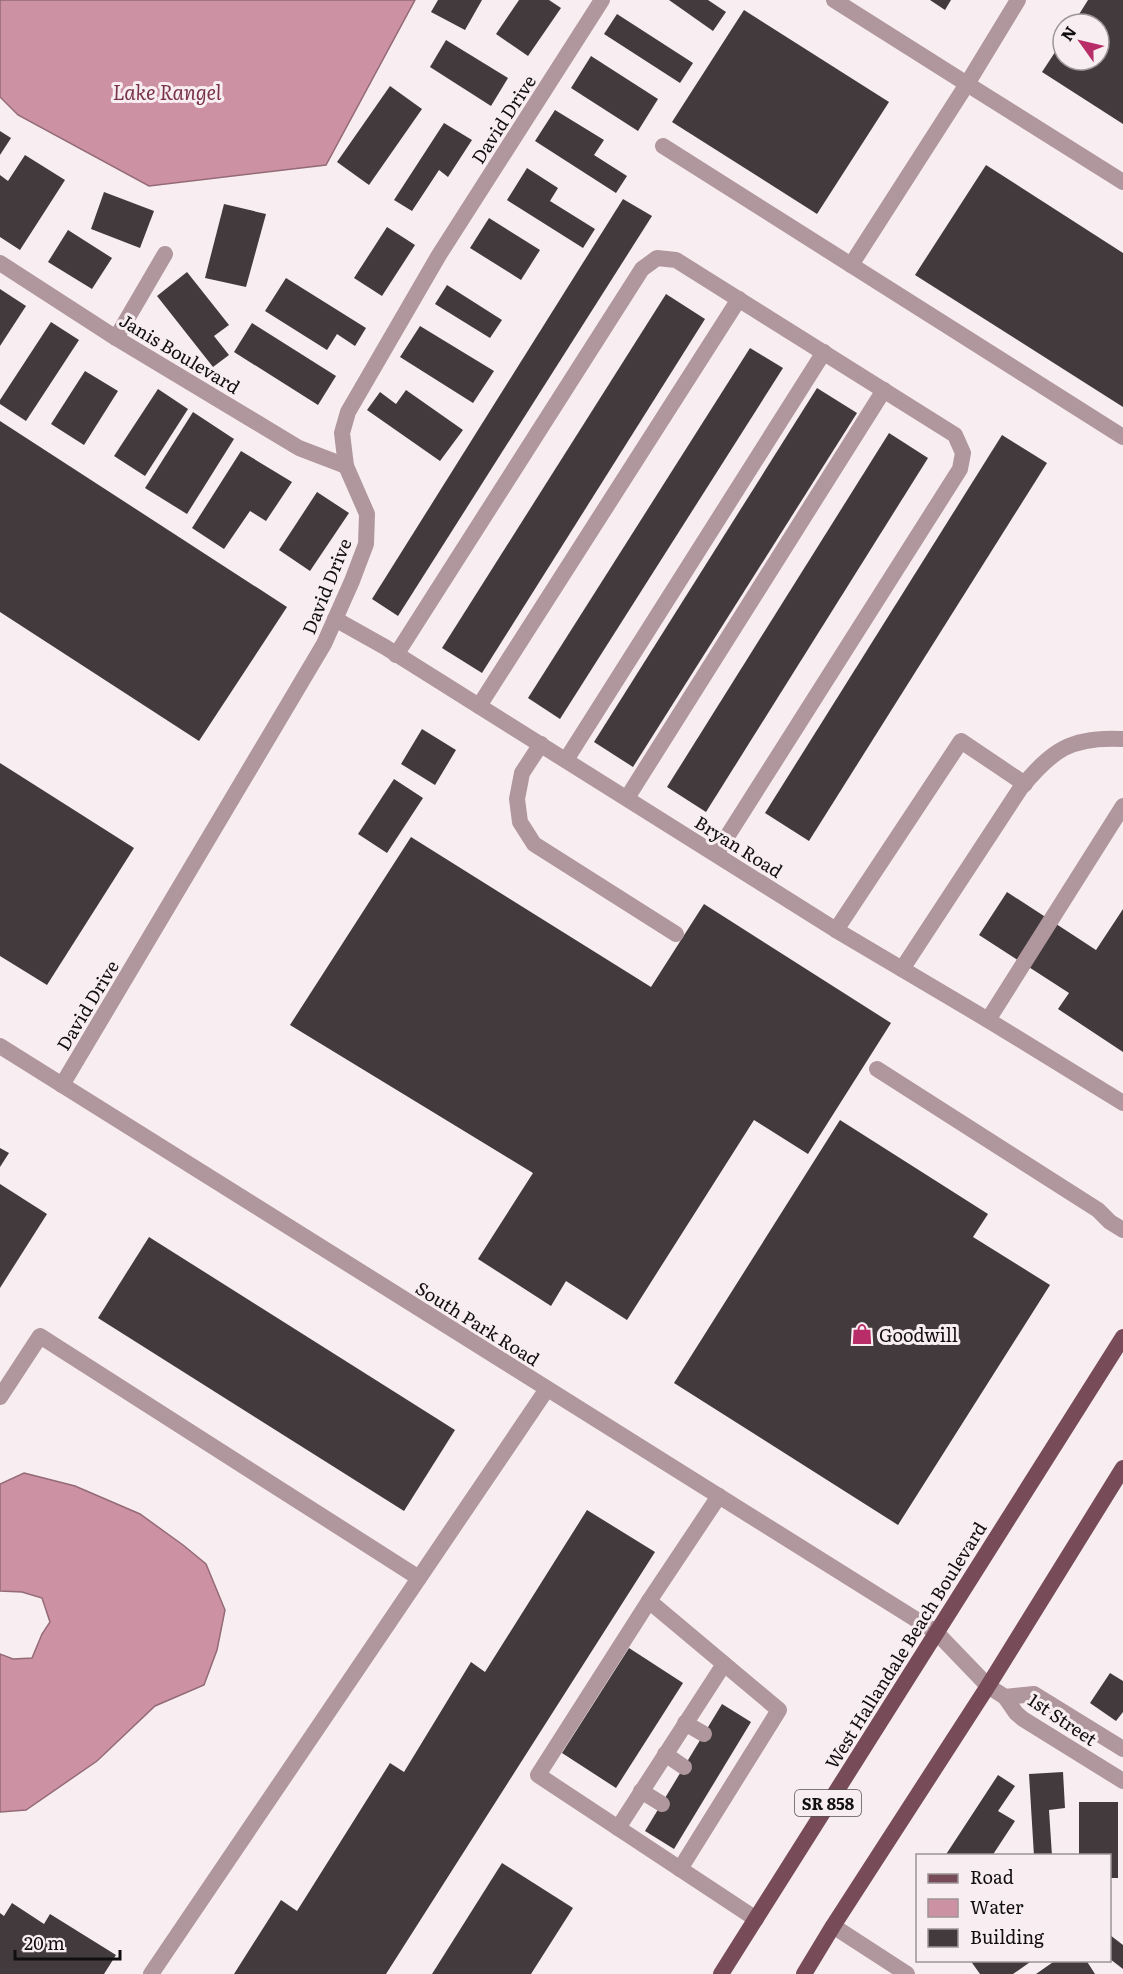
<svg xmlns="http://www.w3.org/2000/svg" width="1123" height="1974" font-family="Literata,serif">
<rect width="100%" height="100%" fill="#f8eef1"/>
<!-- water -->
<g fill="#cc92a3" stroke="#946a77" stroke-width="1.5">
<path d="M0,0H415L326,165L149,186L18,115L0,97Z"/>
<path d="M24,1473L75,1486L140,1514L183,1545L206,1564L225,1610L217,1650L204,1685L155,1706L97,1761L26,1810L0,1812V1654L13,1659L32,1658L42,1634L50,1622L42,1598L22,1592L0,1591V1484Z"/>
</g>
<!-- building -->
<g fill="#423a3c">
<path d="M438,0H482L465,30L431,12Z"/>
<path d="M519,0H549L561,8L528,56L496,34Z"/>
<path d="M669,0H708L726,12L713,31Z"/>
<path d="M930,0H951L945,10Z"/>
<path d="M1088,0H1123V124L1042,72L1063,40V60H1099V24H1073Z"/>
<path d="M744,10L889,102L817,214L672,122Z"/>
<path d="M617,14L693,63L680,83L604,34Z"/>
<path d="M446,40L508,78L491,106L430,67Z"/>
<path d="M591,56L658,99L638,131L571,88Z"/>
<path d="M390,86L422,109L369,185L337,162Z"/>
<path d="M555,110L604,140L594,155L627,176L616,193L535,141Z"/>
<path d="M444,123L472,140L448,177L439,170L412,211L394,200Z"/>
<path d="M0,131L11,138L0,155Z"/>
<path d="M25,155L65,180L20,250L0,237V175L8,181Z"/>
<path d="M986,165L1123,253V407L915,275Z"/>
<path d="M527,168L558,188L550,201L595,229L583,248L507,200Z"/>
<path d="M104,192L154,211L140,248L91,229Z"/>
<path d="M623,199L652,216L398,616L372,599Z"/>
<path d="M224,204L266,214L246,287L205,278Z"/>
<path d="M489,218L540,250L521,280L470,248Z"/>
<path d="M387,227L415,245L382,296L354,278Z"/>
<path d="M68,230L112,258L92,289L48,262Z"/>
<path d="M187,272L229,325L214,336L229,355L213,367L157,296Z"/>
<path d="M286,278L366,328L355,346L337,334L327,350L265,311Z"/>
<path d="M447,285L502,320L490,338L435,304Z"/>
<path d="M0,289L26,306L0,346Z"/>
<path d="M666,294L705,319L482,673L442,648Z"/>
<path d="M51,322L79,340L26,421L0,404V400Z"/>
<path d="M252,323L336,376L318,405L234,352Z"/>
<path d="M420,326L494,371L473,403L400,357Z"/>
<path d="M750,348L783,368L560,719L528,698Z"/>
<path d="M85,371L118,391L84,445L51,424Z"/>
<path d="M817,388L857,413L633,767L594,742Z"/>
<path d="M158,389L188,409L145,476L114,456Z"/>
<path d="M406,390L463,430L440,461L367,410L380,392L396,404Z"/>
<path d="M193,412L234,439L187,514L145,488Z"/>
<path d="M0,421L287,607L199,741L0,612Z"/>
<path d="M889,433L928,458L706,812L667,787Z"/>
<path d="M1002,435L1047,463L809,841L765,813Z"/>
<path d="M241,451L292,482L266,521L250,511L224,549L192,528Z"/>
<path d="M317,492L349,513L310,571L279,550Z"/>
<path d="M422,729L456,750L435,785L401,764Z"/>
<path d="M0,763L134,848L47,985L0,956Z"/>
<path d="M394,779L423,798L387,853L358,834Z"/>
<path d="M411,837L651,987L704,904L891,1023L808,1154L754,1120L627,1320L566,1281L551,1306L478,1259L533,1173L290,1025Z"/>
<path d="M1007,892L1096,950L1123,909V1052L1058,1009L1069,993L979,935Z"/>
<path d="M840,1120L988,1214L973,1237L1050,1285L898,1525L674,1383Z"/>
<path d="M0,1148L9,1153L0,1167Z"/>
<path d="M0,1184L47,1214L0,1288Z"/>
<path d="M149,1237L455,1430L404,1511L98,1318Z"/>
<path d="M587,1510L655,1552L386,1974H234L281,1900L297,1911L390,1763L404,1772L471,1662L485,1672Z"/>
<path d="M629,1648L683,1683L616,1788L562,1753Z"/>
<path d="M1110,1673L1123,1681V1712L1116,1721L1090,1703Z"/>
<path d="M722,1704L751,1722L674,1849L645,1831Z"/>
<path d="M1063,1772L1065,1808L1049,1810L1052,1856H1034L1029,1774Z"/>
<path d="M998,1775L1015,1786L998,1811L1015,1821L992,1856H945Z"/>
<path d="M1079,1802H1118V1878H1110V1856H1079Z"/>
<path d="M502,1863L573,1908L531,1974H432Z"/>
<path d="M12,1903L44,1924L50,1914L116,1955L104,1974H0V1913L4,1916Z"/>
<path d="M1110,1935L1123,1945V1969L1110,1959Z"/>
<path d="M970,1960H1033L1013,1974H980Z"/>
<path d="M1056,1960H1086L1095,1974H1036Z"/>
</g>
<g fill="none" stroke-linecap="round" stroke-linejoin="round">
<!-- service -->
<g stroke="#b0969d" stroke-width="16">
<path d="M834,0L967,84L851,265"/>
<path d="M663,146L1123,437"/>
<path d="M396,655L642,269L657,258L676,260L955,435L963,453L960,469L716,854"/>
<path d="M479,706L739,299"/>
<path d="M541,744L522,773L517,799L520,822L534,844L676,934"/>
<path d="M566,760L824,352"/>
<path d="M627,798L884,390"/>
<path d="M836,930L961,741L1025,784"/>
<path d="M902,969L1020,789C1052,750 1071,736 1123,739"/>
<path d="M988,1020L1123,806"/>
<path d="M877,1069L1098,1210L1110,1222L1123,1230"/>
<path d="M0,1397L40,1336L419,1578"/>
<path d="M719,1496L649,1601L538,1775L756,1919"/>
<path d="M649,1601L779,1710L680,1869"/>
<path d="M685,1723L704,1734"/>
<path d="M665,1754L684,1767"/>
<path d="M641,1791L662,1804"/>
<path d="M618,1828L724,1664"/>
<path d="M151,1974L547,1389"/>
</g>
<!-- minor -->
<g stroke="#b0969d" stroke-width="16">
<path d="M1018,0L967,84L1123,182"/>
<path d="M0,263L116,338L299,448L346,466"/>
<path d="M116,338L165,254"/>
<path d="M335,619L385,647L836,930L988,1020L1123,1103"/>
<path d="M62,1085L324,644L352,581L366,544L367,514L346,466L342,433L348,412L439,255L602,0"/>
<path d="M936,1632L988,1686L1005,1697L1016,1713L1023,1719L1123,1781"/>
<path d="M1005,1697L1034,1694L1123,1749"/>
<path d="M833,1926L907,1974"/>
</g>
<!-- tertiary -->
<path stroke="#b0969d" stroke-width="16" d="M0,1046L936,1632"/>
<!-- primary -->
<g stroke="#774b58" stroke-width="16">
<path d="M721,1974L1123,1337"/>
<path d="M804,1974L833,1926L988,1686L1123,1468"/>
</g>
</g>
<!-- icons -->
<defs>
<symbol id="shop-bare" viewBox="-9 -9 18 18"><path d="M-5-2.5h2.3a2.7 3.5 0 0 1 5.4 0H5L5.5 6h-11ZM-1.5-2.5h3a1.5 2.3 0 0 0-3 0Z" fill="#b82d68" stroke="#f8eef1" stroke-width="2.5" paint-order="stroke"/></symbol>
</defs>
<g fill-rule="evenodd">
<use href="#shop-bare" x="847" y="1319" width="30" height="30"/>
</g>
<g text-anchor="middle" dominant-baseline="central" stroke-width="6" stroke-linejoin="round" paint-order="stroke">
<!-- shield labels -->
<rect fill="#f8eef1" stroke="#565153" stroke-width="1.5" x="795" y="1790" width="66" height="26" rx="4.5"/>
<g font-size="16" font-weight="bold" fill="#110e0f">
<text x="828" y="1803">SR 858</text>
</g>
<!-- street labels -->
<g font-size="18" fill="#110e0f" stroke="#f8eef1">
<text transform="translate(503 119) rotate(-57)">David Drive</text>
<text transform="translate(180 353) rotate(31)">Janis Boulevard</text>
<text transform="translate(326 586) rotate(-68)">David Drive</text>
<text transform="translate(739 846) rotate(32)">Bryan Road</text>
<text transform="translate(87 1005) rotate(-59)">David Drive</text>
<text transform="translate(478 1323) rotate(32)">South Park Road</text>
<text transform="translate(905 1645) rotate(-58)">West Hallandale Beach Boulevard</text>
<text transform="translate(1063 1719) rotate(34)">1st Street</text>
</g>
<!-- poi labels -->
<g font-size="18" fill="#110e0f" stroke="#f8eef1" text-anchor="start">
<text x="879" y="1334">Goodwill</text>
</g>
<!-- water labels -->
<g font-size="20" font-style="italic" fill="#7a334c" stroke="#f8eef1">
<text x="167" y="91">Lake Rangel</text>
</g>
</g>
<!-- legend -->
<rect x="916" y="1854" width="195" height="108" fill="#f8eef1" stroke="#9c9497" stroke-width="1.5"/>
<rect x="928" y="1874" width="30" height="9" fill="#774b58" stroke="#9c9497" stroke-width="1.5"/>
<text x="970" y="1884" font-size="18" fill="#110e0f">Road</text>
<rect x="928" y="1899" width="30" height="18" fill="#cc92a3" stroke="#9c9497" stroke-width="1.5"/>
<text x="970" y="1914" font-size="18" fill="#110e0f">Water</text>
<rect x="928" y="1929" width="30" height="18" fill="#423a3c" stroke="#9c9497" stroke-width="1.5"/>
<text x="970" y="1944" font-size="18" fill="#110e0f">Building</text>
<!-- north arrow -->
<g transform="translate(1081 42) rotate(304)"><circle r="28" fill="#f8eef1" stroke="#9c9497" stroke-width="1.5"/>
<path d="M0-4.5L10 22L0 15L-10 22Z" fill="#b82d68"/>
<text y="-9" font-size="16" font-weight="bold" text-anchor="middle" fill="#110e0f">N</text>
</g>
<!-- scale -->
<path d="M15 1950v9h105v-9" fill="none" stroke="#110e0f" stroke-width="3"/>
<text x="24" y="1950" font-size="18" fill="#110e0f" stroke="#f8eef1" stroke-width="4.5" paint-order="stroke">20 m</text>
</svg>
